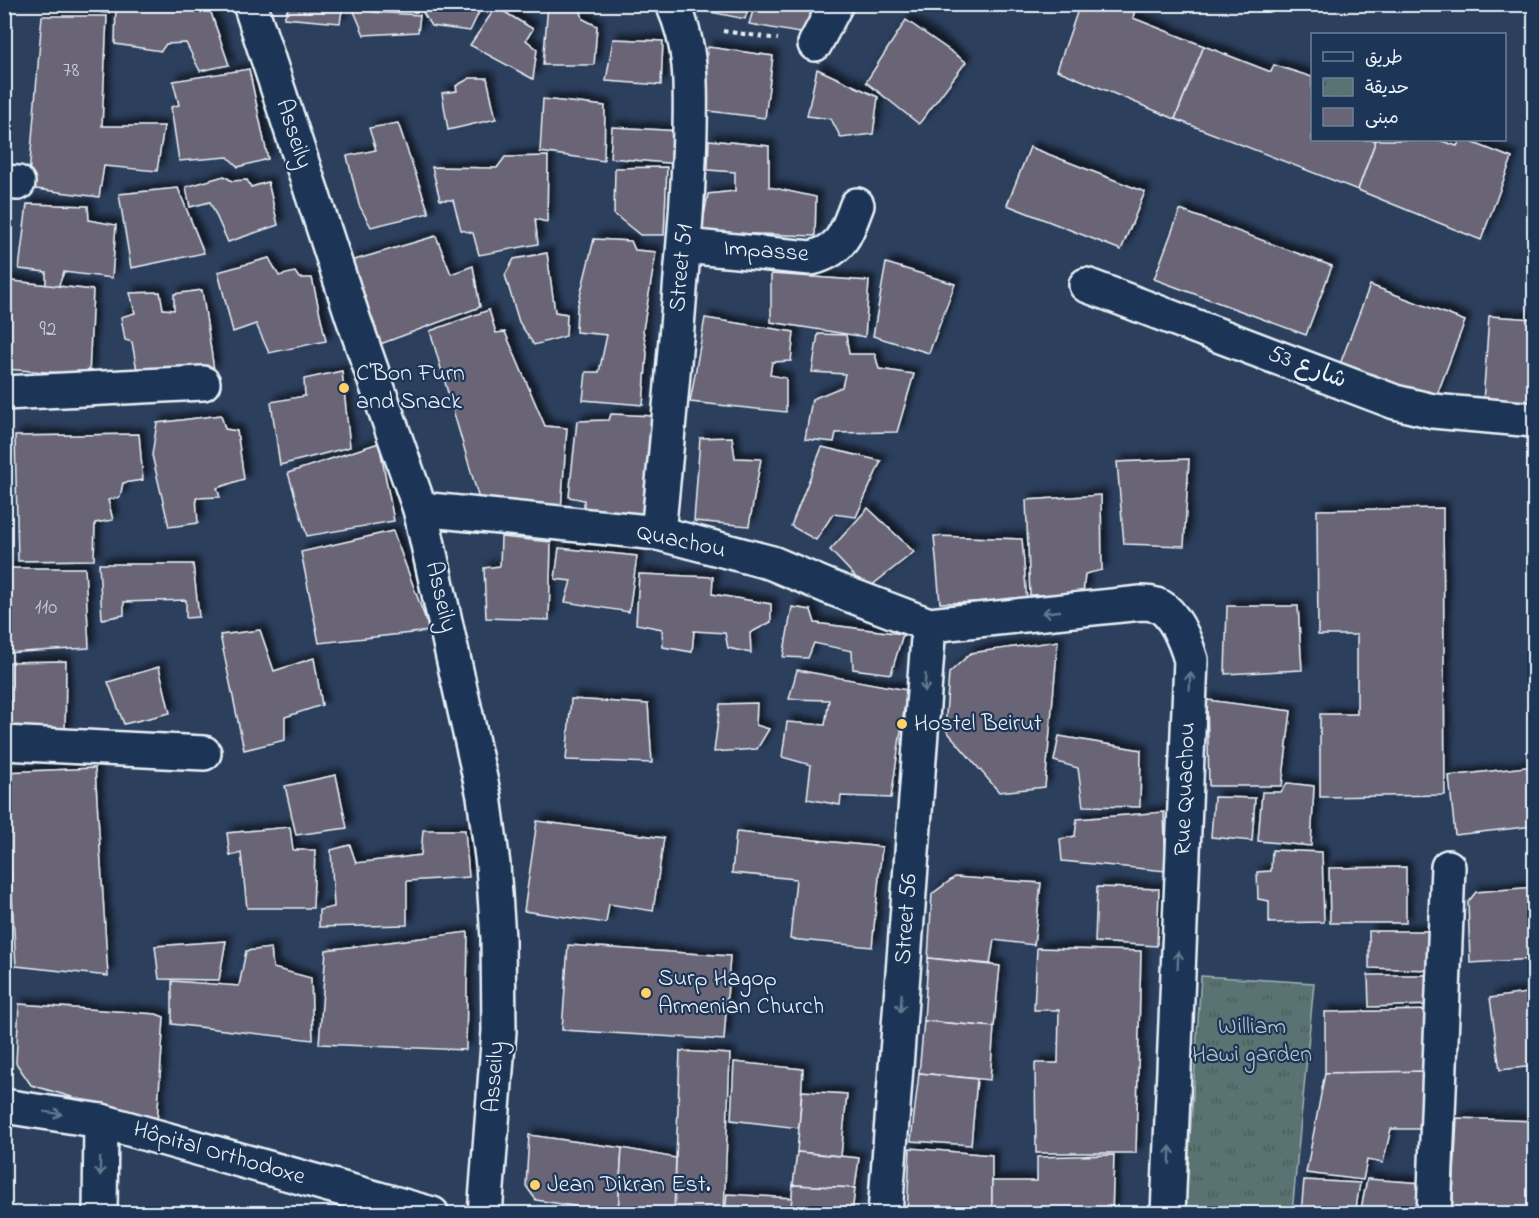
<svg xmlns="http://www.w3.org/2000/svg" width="1539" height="1218" font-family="'Indie Flower','Playpen Sans Arabic',sans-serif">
<defs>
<pattern id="park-tufts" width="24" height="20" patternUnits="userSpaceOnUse" patternTransform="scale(1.5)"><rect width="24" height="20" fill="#587371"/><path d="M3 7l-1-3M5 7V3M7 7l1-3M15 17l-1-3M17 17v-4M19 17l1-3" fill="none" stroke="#4e5b5c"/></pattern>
<filter id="shadow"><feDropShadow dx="5.5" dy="-5.5" stdDeviation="3" flood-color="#0009"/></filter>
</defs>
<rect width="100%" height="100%" fill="#2c3f5d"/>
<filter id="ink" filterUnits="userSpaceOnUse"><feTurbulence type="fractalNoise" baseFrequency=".0167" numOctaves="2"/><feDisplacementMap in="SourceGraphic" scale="12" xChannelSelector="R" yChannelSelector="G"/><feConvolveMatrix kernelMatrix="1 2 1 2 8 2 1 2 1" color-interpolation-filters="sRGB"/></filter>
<g filter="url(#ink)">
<!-- park -->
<path fill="url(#park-tufts)" stroke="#a0b2b4" stroke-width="1.5" d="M1201,976L1314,983L1292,1213H1185Z"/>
<!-- building -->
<g fill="#6a6576" stroke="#e8f1f8" stroke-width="1.5" filter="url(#shadow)">
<path d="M42,4H109V13L42,8Z"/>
<path d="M116,4H208L229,65L200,71L186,43L166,44L161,51L115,44Z"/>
<path d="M290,4H343L340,23L284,18Z"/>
<path d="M351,4H369L373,12L420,15L418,32L364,35Z"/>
<path d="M432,4H483L470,31L431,26L421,9L431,7Z"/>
<path d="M548,4H579L583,19L597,26L594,65H543Z"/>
<path d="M685,4H750L745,19L685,7Z"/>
<path d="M755,4H826L810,35L749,24Z"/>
<path d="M1080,4H1123L1135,9L1133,18L1204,46L1175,119L1057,70Z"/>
<path d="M496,7L533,29L526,40L537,49L533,79L470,45Z"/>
<path d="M42,16H107L102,126H164L157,171L104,166L99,197L28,188Z"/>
<path d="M906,20L966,62L919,124L866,82Z"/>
<path d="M613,39L663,41L661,85L606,81Z"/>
<path d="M1204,46L1271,72L1274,65L1312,77V140H1376L1358,190L1175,119Z"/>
<path d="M708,47L773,56L765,118L701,110Z"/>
<path d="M249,69L268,159L238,167L228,157L179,161L171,107L179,105L173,81Z"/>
<path d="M817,69L878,97L873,134L841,138L831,119L807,116Z"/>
<path d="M470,78H487L496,119L448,130L442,93L457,91L456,86Z"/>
<path d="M543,99L605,106L604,161L540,152Z"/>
<path d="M398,123L429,213L371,227L359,205L347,156L376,150L369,128Z"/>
<path d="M612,127L681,131L679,164L610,158Z"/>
<path d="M709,140L769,146V187L816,197L815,236L701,232L708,194L735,191V172L708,170Z"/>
<path d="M1376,140H1439L1457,146L1460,140H1466L1512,158L1481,240L1358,190Z"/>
<path d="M1030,147L1145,192L1121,250L1007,205Z"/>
<path d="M548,156L547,222L535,219L538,244L479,255L473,233L461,230L453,200H440L432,167L497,168L505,157Z"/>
<path d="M667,167L664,235H640L614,214L615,168Z"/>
<path d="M224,176L232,181L247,180L251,187L268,182L278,225L228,242L210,202L190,207L186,187Z"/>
<path d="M1533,183H1534V251L1528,250Z"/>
<path d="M178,188L204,253L131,268L119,194Z"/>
<path d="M27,204L88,206L89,220L116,225L112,278L64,272L58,287H46V272L19,269Z"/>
<path d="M1180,210L1332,266L1306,335L1154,279Z"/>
<path d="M436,236L451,274L473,266L480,307L375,346L351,261Z"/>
<path d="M594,239L631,241L635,250L656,252L643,330L647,353L643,405L583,400L586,372H599L607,335L576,332L577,308Z"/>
<path d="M547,253L555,312L567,314L566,336L534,345L519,322L505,275L514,259Z"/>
<path d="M269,258L279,276L295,272L299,278H312L326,341L269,353L256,324L233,332L218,272Z"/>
<path d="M886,263L955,284L929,353L873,336Z"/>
<path d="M771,274L869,281L865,337L771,322Z"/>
<path d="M4,280L93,290L89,375L4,369Z"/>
<path d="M1370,285L1465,321L1435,400L1340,364Z"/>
<path d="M202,290L214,370L138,376L132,342L125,340L121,317L135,313L130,293L160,292L163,309L174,310V294Z"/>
<path d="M489,310L496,333L505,332L545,426L567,428L561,510L481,506L430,331Z"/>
<path d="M1489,316L1534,319V405L1483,402Z"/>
<path d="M705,318L794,332L791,361L772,362L770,375L786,378V412L690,402Z"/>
<path d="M818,334L846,335L849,354H875L879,369L914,374L897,432L836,433L834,442L805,439L812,399L842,387L845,374L812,372Z"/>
<path d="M342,371L350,447L280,465L271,402L305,396L304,379Z"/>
<path d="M611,414L653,416L642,522L584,519V500L569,497L577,421L609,420Z"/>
<path d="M221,415L225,429L237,431L244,479L217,488L220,497L196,498L198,523L169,527L152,455L157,423Z"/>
<path d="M139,434L143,480L123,483L120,497L108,500L113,520L95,523L94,560L18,561L15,436Z"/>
<path d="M732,437L735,458L761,459L749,526L694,521L700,438Z"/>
<path d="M379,443L394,521L307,536L288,473Z"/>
<path d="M822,447L881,461L856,517L833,514L816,540L791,526Z"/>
<path d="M1189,459L1184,546L1124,544L1117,462Z"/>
<path d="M1101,495L1102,570L1085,574L1083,594L1030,595L1026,500Z"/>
<path d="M868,508L914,552L867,589L830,550Z"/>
<path d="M1443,508L1445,795L1320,797V714H1357V635H1318L1317,510Z"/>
<path d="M393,531L430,631L319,643L301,552Z"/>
<path d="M934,536L1022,539L1027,601L940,603Z"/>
<path d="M501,537L551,542L549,620L486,618L484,568L500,566Z"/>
<path d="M559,548L637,556L629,612L565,602L571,581L555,579Z"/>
<path d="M99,564H193L199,617L186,618V600L124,602V615L102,619Z"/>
<path d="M4,568H85L89,648L4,653Z"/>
<path d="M639,574L713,577L712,594L771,604V622L750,633L751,653L728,648L725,633L694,631L692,652L663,647L662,629L636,624Z"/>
<path d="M1227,606H1298L1302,670L1225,674Z"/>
<path d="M792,607L811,610L815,623L903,634L891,674L853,669L852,651L814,643L808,658L783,657Z"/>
<path d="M260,630L274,671L314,658L322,705L285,717V740L244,750L220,635Z"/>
<path d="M1058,641L1045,787L999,792L945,729L949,673L971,653Z"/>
<path d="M66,661L65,738L10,734V662Z"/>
<path d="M159,667L170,713L124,724L108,682Z"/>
<path d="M797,670L907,690L891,798L841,796L840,805L807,799L811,765L782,757L787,722L825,725L829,700L789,699Z"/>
<path d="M571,699L648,704L652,763L566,760Z"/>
<path d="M1207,700L1291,711L1282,786H1209Z"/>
<path d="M757,703L756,725L769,729L757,749L714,752L720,704Z"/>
<path d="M1059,736L1141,750L1140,807L1083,806L1078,768L1054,761Z"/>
<path d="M1534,766V826L1455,835L1449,776Z"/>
<path d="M95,768L108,976L16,966L5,772Z"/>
<path d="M336,775L347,828L296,835L285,786Z"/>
<path d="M1287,783L1314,786L1311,846L1258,841L1262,792H1281Z"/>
<path d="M1214,797L1255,798L1252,841L1211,837Z"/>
<path d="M1164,812L1166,871L1062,861L1060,839L1075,836L1077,819Z"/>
<path d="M537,821L664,838L653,911L609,904L606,923L524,911Z"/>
<path d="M290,827L293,850H315L313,908H247L241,853L230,856L227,833Z"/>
<path d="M423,830H465L469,877L407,881V925L319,927V910L334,907L331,850L350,845L356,863L421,855Z"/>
<path d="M736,832L882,847L872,947L790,939L796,879L732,873Z"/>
<path d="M1272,850L1322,852L1324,922L1269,923V901L1258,899L1257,872L1271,871Z"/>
<path d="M1406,867V923H1330L1329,868Z"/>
<path d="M955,877L1041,883L1034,945L994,940L990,964L928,958L932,894Z"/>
<path d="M1097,887L1159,889L1157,946L1095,942Z"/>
<path d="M1534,887V959L1470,963L1468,902L1476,892Z"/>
<path d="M1369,931H1430L1431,970L1369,968Z"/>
<path d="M468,932L466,1050L319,1044L326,950Z"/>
<path d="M226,941L219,980L159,979L155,946Z"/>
<path d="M568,945L730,956L724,1040L562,1030Z"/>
<path d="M271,948L273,968L311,978L313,1040L172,1024V981L239,986L246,951Z"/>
<path d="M1037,948L1141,951L1136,1153H1036L1035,1063H1058L1059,1010H1034Z"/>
<path d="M928,958L1000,966L994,1027L924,1021Z"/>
<path d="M1368,975H1430L1433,1005L1369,1007Z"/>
<path d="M1534,992V1066L1500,1070L1490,998Z"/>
<path d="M19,1004L156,1014L164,1017L157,1122L31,1085L16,1063Z"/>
<path d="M1434,1010V1072L1325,1073V1012Z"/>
<path d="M924,1021L994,1027L990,1080L919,1073Z"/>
<path d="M680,1051L730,1054L724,1214H674Z"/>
<path d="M734,1062L803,1069L799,1128L731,1120Z"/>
<path d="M1425,1071L1420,1129H1391L1383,1163L1367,1160L1363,1180L1306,1173L1325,1073Z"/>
<path d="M919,1073L977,1079L971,1145L911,1141Z"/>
<path d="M802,1091L847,1094L841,1156L797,1152Z"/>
<path d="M1457,1118L1534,1121V1214H1452Z"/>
<path d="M529,1135L622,1148L618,1213L536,1200L526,1186Z"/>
<path d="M622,1148L676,1158L674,1214L618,1213Z"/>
<path d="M910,1148L992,1155V1214H907Z"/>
<path d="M797,1152L859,1158L855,1188L793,1185Z"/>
<path d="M1114,1155L1112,1214H992V1181H1037V1157Z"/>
<path d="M1367,1179L1423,1183L1419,1214H1360Z"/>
<path d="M1304,1180L1360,1183L1355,1214H1301Z"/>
<path d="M793,1185L855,1188L852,1214H790Z"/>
<path d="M727,1194L792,1198L790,1214H725Z"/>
</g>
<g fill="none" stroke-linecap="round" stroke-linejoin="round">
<defs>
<g id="minor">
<path d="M250,4L353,318L420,509L484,796L493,865L498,938L499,1031L485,1214"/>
<path d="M815,44L836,4"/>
<path d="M4,182L18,183"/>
<path d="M684,246L811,258C843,250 846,233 857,205"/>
<path d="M1086,285L1395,402L1433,411L1534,420"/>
<path d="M4,393L203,383"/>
<path d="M420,509L658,533L772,563L829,587L929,625L1141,603C1146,603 1151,603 1156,605C1174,610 1186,643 1191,660L1168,1214"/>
<path d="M658,533C667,444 675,355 682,265C686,220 689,175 690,129C691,84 692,47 673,4"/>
<path d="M4,743L204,753"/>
<path d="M4,1106L101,1121L432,1214"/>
<path d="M100,1214L101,1121"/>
<path d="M885,1214L929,625"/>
<path d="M1434,1214L1448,867"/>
</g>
</defs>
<!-- minor casing -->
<use href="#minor" stroke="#e8f1f8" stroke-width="38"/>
<!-- path -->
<path stroke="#e8f1f8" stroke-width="4" stroke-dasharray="4.5 4.5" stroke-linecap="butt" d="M723,31L778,39"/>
<!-- minor -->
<use href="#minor" stroke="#1d3557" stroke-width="33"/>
</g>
<!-- one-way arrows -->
<defs><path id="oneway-shaft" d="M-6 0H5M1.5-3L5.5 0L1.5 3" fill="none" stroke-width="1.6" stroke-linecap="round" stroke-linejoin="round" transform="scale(1.5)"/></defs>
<g stroke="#64778f">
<use href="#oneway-shaft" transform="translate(1051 612) rotate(174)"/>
<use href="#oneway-shaft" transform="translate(1190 681) rotate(-88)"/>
<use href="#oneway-shaft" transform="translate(925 683) rotate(94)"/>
<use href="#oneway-shaft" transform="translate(1178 960) rotate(-88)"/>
<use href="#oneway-shaft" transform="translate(901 1003) rotate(94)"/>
<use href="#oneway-shaft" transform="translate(53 1113) rotate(9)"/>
<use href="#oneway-shaft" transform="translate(1170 1155) rotate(-88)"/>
<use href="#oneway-shaft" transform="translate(100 1167) rotate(91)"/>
</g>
</g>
<!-- markers -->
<g fill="#ffd166" stroke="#1d3557" stroke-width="2">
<circle cx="344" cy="388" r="6"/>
<circle cx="902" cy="724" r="6"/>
<circle cx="646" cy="993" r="6"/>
<circle cx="535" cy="1185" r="6"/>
</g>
<g text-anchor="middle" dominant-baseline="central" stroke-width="4.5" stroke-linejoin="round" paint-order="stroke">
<!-- number labels -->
<g font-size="21" fill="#c8ced8">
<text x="71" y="71">78</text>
<text x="48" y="330">92</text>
<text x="46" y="608">110</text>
</g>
<!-- street labels -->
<g font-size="24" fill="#e8f1f8" stroke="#1d3557">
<text transform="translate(293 134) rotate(72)">Asseily</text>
<text transform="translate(766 252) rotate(4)">Impasse</text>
<text transform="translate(682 268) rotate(-85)">Street 51</text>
<text transform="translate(1307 368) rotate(21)">شارع 53</text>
<text transform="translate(681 542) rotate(12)">Quachou</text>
<text transform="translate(440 597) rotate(77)">Asseily</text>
<text transform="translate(1186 789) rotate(-88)">Rue Quachou</text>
<text transform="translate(907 919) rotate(-86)">Street 56</text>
<text transform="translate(495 1077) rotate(-86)">Asseily</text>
<text transform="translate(219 1154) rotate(16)">Hôpital Orthodoxe</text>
</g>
<!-- poi labels -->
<g font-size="24" fill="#e8f1f8" stroke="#1d3557" text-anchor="start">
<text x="356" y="374">C'Bon Furn<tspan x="356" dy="28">and Snack</tspan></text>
<text x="914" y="724">Hostel Beirut</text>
<text x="658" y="979">Surp Hagop<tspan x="658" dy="28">Armenian Church</tspan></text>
<text x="547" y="1185">Jean Dikran Est.</text>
</g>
<!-- park labels -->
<g font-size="24" fill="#b6c5c9" stroke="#1d3557">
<text x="1252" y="1027">William<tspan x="1252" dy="28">Hawi garden</tspan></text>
</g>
</g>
<!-- margin -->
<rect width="1539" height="1218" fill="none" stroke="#1d3557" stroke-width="24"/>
<rect x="12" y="12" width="1515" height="1194" fill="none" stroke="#e8f1f8" stroke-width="2" filter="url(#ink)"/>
<!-- legend -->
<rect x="1311" y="33" width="195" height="108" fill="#1d3557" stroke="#6e8097" stroke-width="1.5"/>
<rect x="1323" y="52" width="30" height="9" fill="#1d3557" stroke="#6e8097" stroke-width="1.5"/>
<text x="1365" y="63" font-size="18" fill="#e8f1f8">طريق</text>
<rect x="1323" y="78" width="30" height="18" fill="url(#park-tufts)" stroke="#6e8097" stroke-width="1.5"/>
<text x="1365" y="93" font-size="18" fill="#e8f1f8">حديقة</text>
<rect x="1323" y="108" width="30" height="18" fill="#6a6576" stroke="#6e8097" stroke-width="1.5"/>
<text x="1365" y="123" font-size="18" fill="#e8f1f8">مبنى</text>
</svg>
